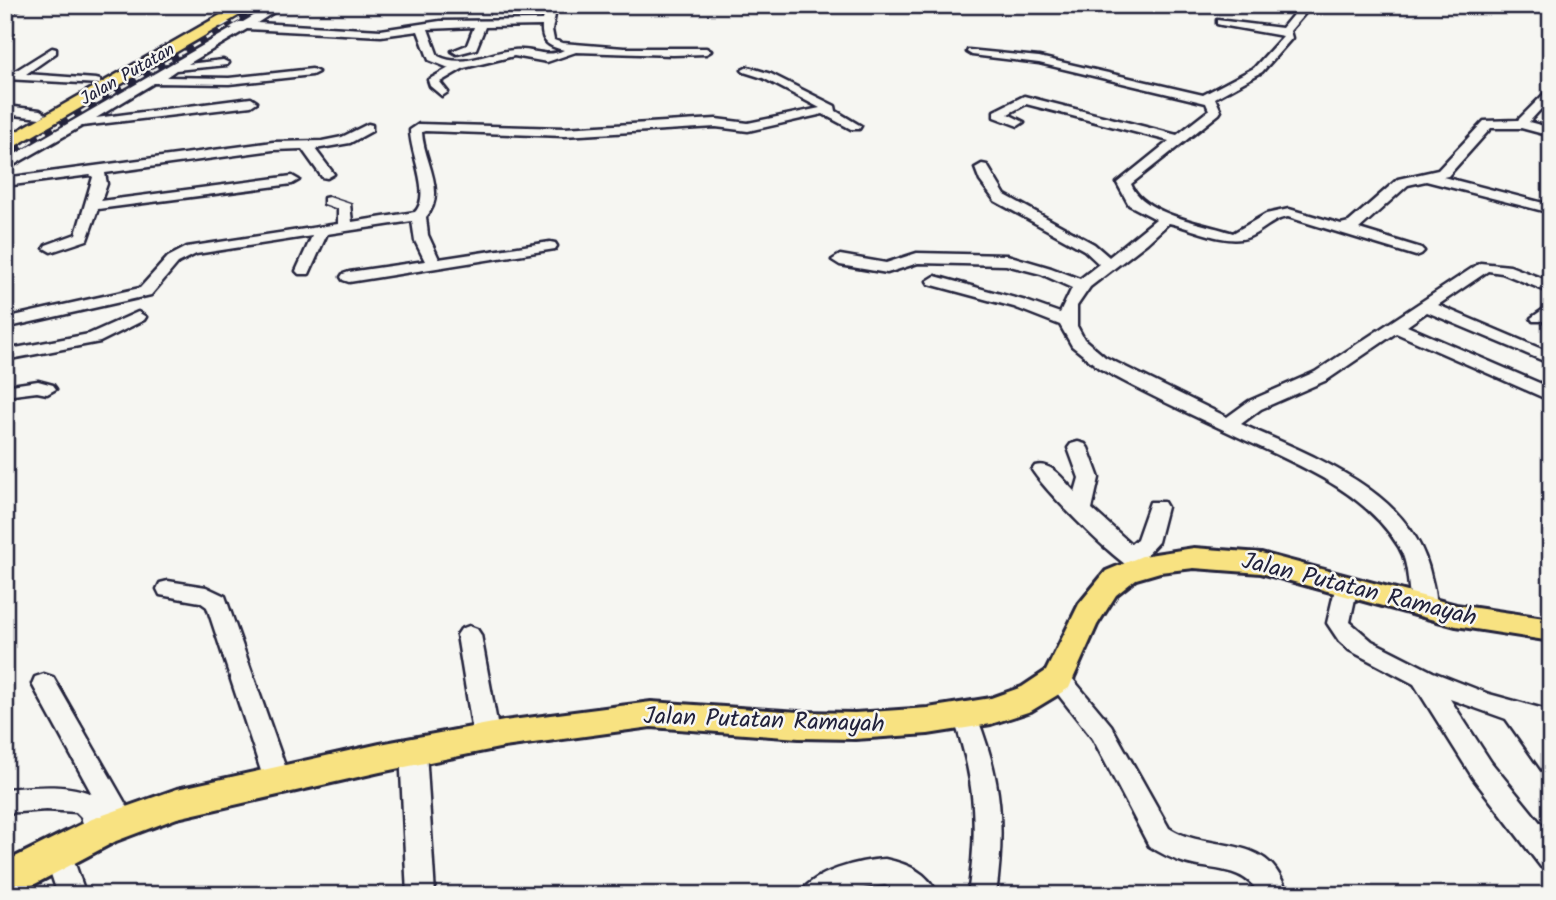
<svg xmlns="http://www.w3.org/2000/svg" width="1556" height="900" font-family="Kalam,sans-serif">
<rect width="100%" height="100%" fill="#f6f6f2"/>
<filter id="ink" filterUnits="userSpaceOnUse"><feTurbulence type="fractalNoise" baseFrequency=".0143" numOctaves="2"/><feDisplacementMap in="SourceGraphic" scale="14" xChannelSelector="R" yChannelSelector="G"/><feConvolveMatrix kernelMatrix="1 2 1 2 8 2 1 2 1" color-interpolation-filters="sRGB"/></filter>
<g filter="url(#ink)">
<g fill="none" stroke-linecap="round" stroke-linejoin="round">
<defs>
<g id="minor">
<path d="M13,5H29L5,14V8Z"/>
<path d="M272,5H285L257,23L381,30L440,21L543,20L547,5H557L552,30L554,40L562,43L624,48H706L711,51L706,54L673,55L576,52L547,62L514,56L464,68L440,82L448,92L442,96L430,86L428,80L449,68L429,60L418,31L381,36L247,29L188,64L223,60L229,63L227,65L176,70L166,77L229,78L312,69L318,72L312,75L229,84L154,83L96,118L251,98L257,102L251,106L82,126L5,170V160L233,28L215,26V22H243ZM542,26C541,42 549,47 564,50C546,59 533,48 514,50C487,52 464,69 438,56L428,29L474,27L467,45L452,51L457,54L476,49L485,27Z"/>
<path d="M1301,5H1312L1290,31L1292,38L1262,72L1215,98L1221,111L1219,114L1131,184C1143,215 1203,223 1233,233L1266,214L1289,209L1341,224L1349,222L1398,179L1438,170L1484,121L1518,120L1551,87V98L1529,122L1551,128V136L1521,128H1491L1448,176L1443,177L1551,205V213L1426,181L1408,185L1359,229L1421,248L1424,251L1421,254L1416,256L1288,217C1272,219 1263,231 1249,237C1227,246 1192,228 1169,223L1147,243L1090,287L1077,306V326L1084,339L1105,357L1227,417L1249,401L1315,372L1480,263L1510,266L1551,282V293L1502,273L1488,271L1438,305L1551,353V364L1427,312L1407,326L1551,388V398L1542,397L1396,333L1327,380L1261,409L1241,424C1312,456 1414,491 1431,577C1434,589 1438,604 1432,614L1424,616L1416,614C1405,594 1412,568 1399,547C1363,487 1288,461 1228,432C1185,412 1141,391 1099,368L1072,346L1060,325L1014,307L929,284L927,281L935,276L1026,301L1060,313L1072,288L1041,274L1006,265L918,263L887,273L840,265L832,260L840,255L886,263L917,253L1007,255L1051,268L1080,279L1099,264L1084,250L995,201L980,181L975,168L982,164L987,165L1005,195L1094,244L1109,257L1156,219L1129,205L1117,183L1169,141L1026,104L1008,114L1024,122L1018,126L994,117V111L1024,96L1177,135L1209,110L1206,103L1039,63L972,55L967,52L968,50L1039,57L1203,95L1254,68L1283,36L1221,25L1217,24V20L1282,28Z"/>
<path d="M52,48L56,49V53L26,74L96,79L100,80V84L5,79V73H12Z"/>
<path d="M748,67L771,74L835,106L836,111L861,126L859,129H851L823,114L748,131L716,127L564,136L425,131L422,132C423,160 448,193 426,217L428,235L439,259L550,242L555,243L557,246L555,249L349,282L343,280L341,277L343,274L349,272L425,261L415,241L412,221L327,234L309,274H299L296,271L312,236L196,254L178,263L151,295L5,328V318L140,288L168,257L187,247L338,224V209L324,204V198L329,197L350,204L352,222L415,212C432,194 410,154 410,130L419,124L564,128L716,119L748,123L820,108L763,78L744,72L742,70Z"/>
<path d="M5,106L40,110L46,114L40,118L5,114Z"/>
<path d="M368,124L372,125V131L350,143L315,149L334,174L327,178L322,177L302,149L273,150L105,173L107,184L101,201L292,176L299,180L292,184L98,209L87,240L51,252L44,248L46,245L76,234L93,177L90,175L5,186V178L273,142L322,141L342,137Z"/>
<path d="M1551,304V317L1545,321H1533L1531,318Z"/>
<path d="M138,312L146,317L144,320L100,342L5,360V350L89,334Z"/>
<path d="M38,381L53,385L56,389L47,394L37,392L5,396V386Z"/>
<path d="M1078,442L1085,444L1088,448L1099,478L1092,509L1131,544L1137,539L1150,502H1164L1167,507L1158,542L1145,556L1153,565L1150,570C1144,572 1139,573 1134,570C1111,557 1047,493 1032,470L1035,466C1052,461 1064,481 1075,492L1079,478L1068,448L1071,444Z"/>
<path d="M1347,577L1355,579L1358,585L1350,622L1372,641L1433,672L1489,694L1551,711V731L1541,729L1551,742V773L1542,770L1506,719L1450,699L1491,762L1551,836V871L1541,867L1473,778L1414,684L1349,650L1339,641L1327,623L1336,585L1339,579Z"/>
<path d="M168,581L206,587L225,596L290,780L286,788L277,791L268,788L264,780L207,607L200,602L160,595L157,589L160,583Z"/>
<path d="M469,626L477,629L481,635L500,739L496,746L487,749L478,746L474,739L457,635L461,629Z"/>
<path d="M1058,670L1067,672L1111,725L1169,828C1199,849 1253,837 1276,870C1281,877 1285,886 1288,895H1260C1245,866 1212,871 1185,863C1172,859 1160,853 1149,846L1093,739L1046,679L1049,672Z"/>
<path d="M44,674L53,677L136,822L132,830L122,834L112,829L113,834L109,843L99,846L89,843L81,817L76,812L46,810L5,813V789C35,787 64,783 92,794L32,684L35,677Z"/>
<path d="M965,707L974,710L977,717C1002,780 1005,828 996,895H968C978,828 976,781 953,717L956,710Z"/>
<path d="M413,740L422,743L426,751L435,895H407L400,751L404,743Z"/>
<path d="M58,840L68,844L86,895H58L44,853L48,844Z"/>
<path d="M885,859C908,864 928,872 938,895H905L885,885L856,889L842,895H800C810,872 861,860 885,859Z"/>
</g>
<path id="major" d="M1194,548L1261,553L1456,605L1551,619V641L1456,626L1261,573L1194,568L1160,572L1136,579L1116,595L1097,625L1069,688L1031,711L991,724L928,734L855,739L799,738L651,727L504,747L380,772L177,818L116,841L18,893L5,895V862L92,819L177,789L380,744L504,721L651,702L799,712L855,713L928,708L991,698L1022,687L1046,671L1079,604L1106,571L1142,556Z"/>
<path id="highway" d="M238,5H257L5,152V138Z"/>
</defs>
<!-- minor casing -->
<use href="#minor" stroke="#22223b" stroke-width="5"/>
<!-- major casing -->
<use href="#major" stroke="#22223b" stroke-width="6"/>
<!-- highway casing -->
<use href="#highway" stroke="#22223b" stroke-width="5"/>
<!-- minor -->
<use href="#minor" fill="#f6f6f2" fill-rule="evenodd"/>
<!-- major -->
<use href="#major" fill="#f8e281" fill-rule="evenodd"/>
<!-- highway -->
<use href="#highway" fill="#f8e281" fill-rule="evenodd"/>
<defs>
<path id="rail-far1" d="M26,144L264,5"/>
<path id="rail" d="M5,157L29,143"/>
</defs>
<!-- rail-far1 casing -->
<use href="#rail-far1" stroke="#22223b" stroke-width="4.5"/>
<!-- rail casing -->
<use href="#rail" stroke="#22223b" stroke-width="5"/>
<!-- rail-far1 -->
<use href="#rail-far1" stroke="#f6f6f2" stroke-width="2.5" stroke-dasharray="8" stroke-linecap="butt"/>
<!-- rail -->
<use href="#rail" stroke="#f6f6f2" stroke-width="3.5" stroke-dasharray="10" stroke-linecap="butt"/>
</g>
</g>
<g text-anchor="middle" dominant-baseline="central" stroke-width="5" stroke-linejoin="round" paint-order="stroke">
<!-- far-street labels -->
<g font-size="18" fill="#22223b" stroke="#f6f6f2">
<text transform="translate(128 75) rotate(-30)">Jalan Putatan</text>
</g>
<!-- near-street labels -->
<g font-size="24" fill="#22223b" stroke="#f6f6f2">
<text transform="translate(1359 590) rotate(14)">Jalan Putatan Ramayah</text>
<text transform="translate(764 721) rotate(2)">Jalan Putatan Ramayah</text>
</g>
</g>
<!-- margin -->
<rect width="1556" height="900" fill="none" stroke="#f6f6f2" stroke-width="28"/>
<rect x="14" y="14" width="1528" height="872" fill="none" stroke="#22223b" stroke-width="2.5" filter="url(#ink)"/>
</svg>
